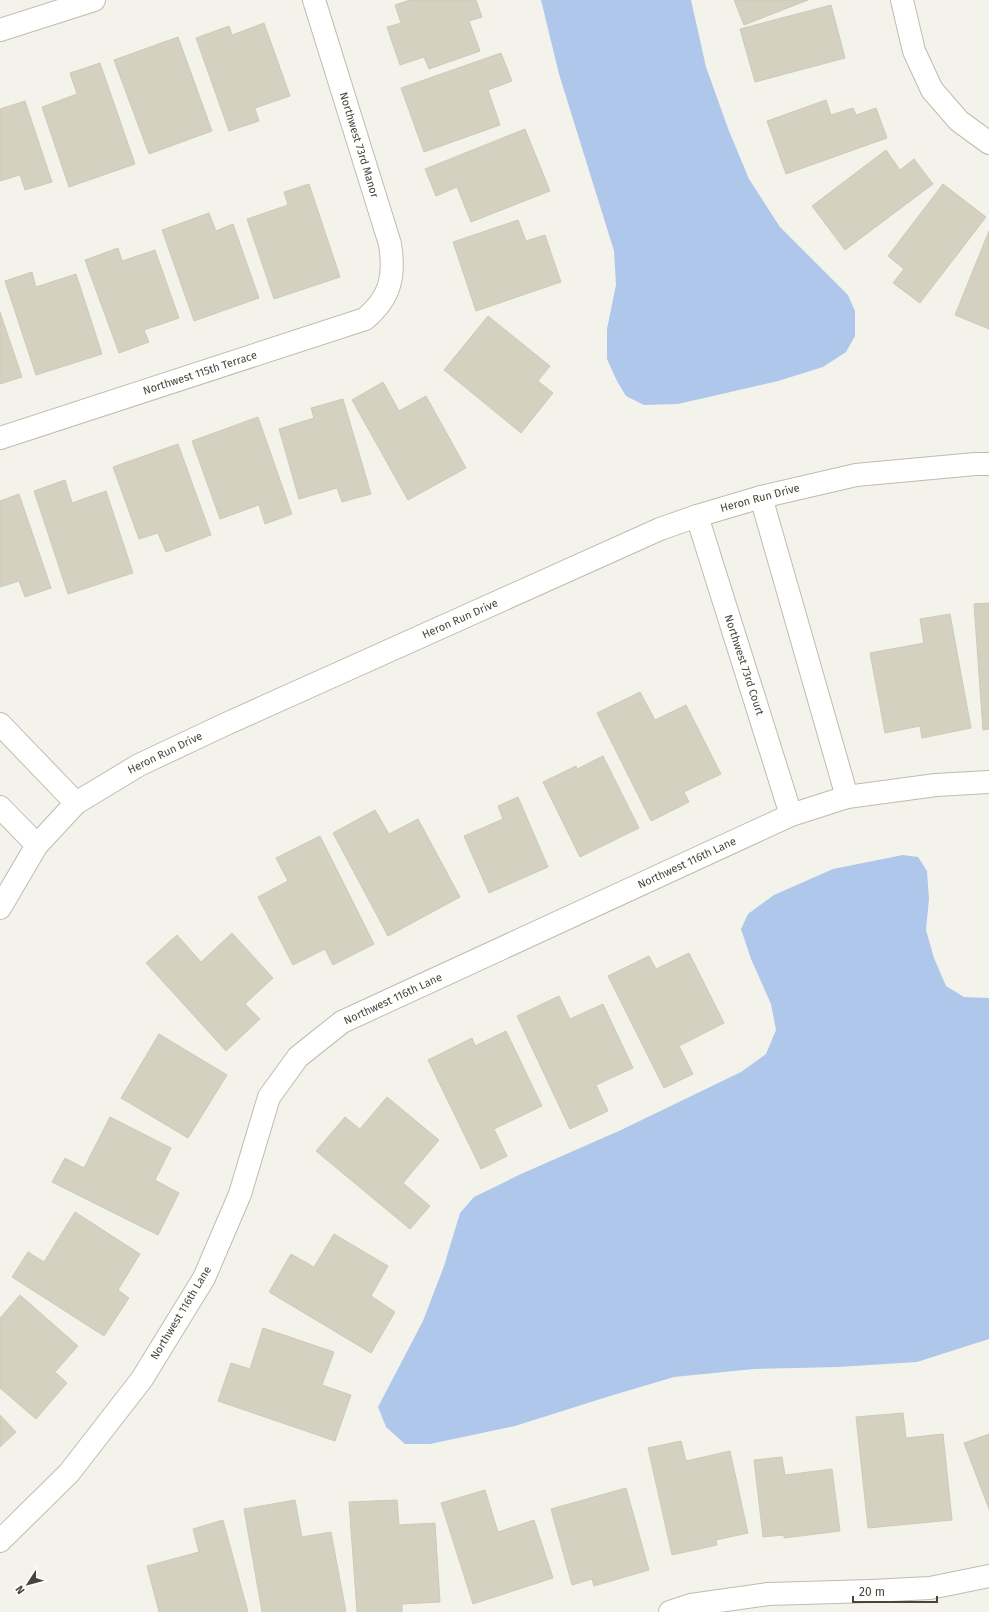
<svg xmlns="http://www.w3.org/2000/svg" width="989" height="1612" font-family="'Fira Sans',sans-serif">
<rect width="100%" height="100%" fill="#f4f3eb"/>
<!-- water -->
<g fill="#aec7eb">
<path d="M541,0H691L706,67L729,131L749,179L780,227L848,295L855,311V336L846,352L823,367L778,381L678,404L644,405L626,396L617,381L607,359V329L616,285L614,251L559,74Z"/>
<path d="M903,855L918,857L927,871L929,899L926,930L934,958L946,986L964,997L989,998V1339L917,1362L838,1367L754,1369L674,1377L610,1396L515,1426L430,1444H405L386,1427L378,1407L423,1321L444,1266L460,1213L474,1197L521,1174L621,1130L741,1072L766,1054L776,1030L771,1004L751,959L741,929L748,914L774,895L833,869Z"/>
</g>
<!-- building -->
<g fill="#d5d1c1" stroke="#cfcab5">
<path d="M410,0H476L482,17L469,21L480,51L429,69L424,57L400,65L387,27L401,23L395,5Z"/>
<path d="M734,0H808L744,25Z"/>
<path d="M831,5L845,58L755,82L740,29Z"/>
<path d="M264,23L290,96L255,108L259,121L229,131L196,38L229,26L232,35Z"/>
<path d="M178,37L212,131L149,154L114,60Z"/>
<path d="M501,53L512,81L488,90L500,125L424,152L401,88Z"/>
<path d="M100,63L135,164L69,187L42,107L77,94L70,73Z"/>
<path d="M826,100L831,115L853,108L856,115L876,108L887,138L786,174L767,121Z"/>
<path d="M25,101L52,182L25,190L20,175L0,181V109Z"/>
<path d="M525,129L550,191L471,222L457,187L436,196L425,169Z"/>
<path d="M886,150L900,170L914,159L933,184L845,250L812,206Z"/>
<path d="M309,184L340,277L274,299L247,219L288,205L284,192Z"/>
<path d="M943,184L986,217L920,303L893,283L904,269L888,256Z"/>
<path d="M209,213L216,231L233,224L259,298L194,321L162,230Z"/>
<path d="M518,220L526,241L545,235L561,282L476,311L453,242Z"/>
<path d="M989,231V329L955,315Z"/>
<path d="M118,248L122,261L155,250L179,318L144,330L149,342L119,353L85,260Z"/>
<path d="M32,272L36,287L76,274L102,354L36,375L5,281Z"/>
<path d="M0,312L22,377L0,384Z"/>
<path d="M488,316L550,366L538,381L553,393L521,433L444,370Z"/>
<path d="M383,382L399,411L426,396L466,468L408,500L352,400Z"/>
<path d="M343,399L371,494L342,502L337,488L299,499L279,429L314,418L311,408Z"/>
<path d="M258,417L292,514L265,524L259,505L220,519L192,441Z"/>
<path d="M178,444L211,535L166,552L158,533L139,539L113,467Z"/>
<path d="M65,480L72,503L106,491L133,573L68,594L34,491Z"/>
<path d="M19,494L51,588L25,597L19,581L0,587V501Z"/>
<path d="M989,603V729L983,730L974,604Z"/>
<path d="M950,614L971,728L922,738L920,726L885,733L870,653L924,643L920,619Z"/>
<path d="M640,692L655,720L686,705L721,774L684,792L689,802L651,821L597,713Z"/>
<path d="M603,756L639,828L580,857L543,782L576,766L577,769Z"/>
<path d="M518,797L548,867L489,893L464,836L503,819L498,806Z"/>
<path d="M375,810L389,834L418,819L460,897L388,936L333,833Z"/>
<path d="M320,836L374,944L333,965L325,949L293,965L258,897L288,881L276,858Z"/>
<path d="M232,933L273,978L245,1004L260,1019L226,1051L146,963L177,935L201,962Z"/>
<path d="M689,953L724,1023L679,1046L693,1074L664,1088L608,976L649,956L656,969Z"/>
<path d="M559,996L570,1019L603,1004L633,1068L596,1085L608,1111L570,1129L517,1016Z"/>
<path d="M506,1031L542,1106L494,1129L507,1156L481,1169L428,1060L472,1038L475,1046Z"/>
<path d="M159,1034L227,1075L188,1138L121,1098Z"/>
<path d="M387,1097L439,1140L403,1183L430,1206L410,1229L316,1151L345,1117L360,1129Z"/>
<path d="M110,1117L171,1148L155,1180L179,1193L158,1235L52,1182L65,1158L84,1168Z"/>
<path d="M75,1212L140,1254L118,1290L129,1298L104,1336L12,1277L28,1252L44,1262Z"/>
<path d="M334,1234L388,1266L371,1296L395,1312L371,1353L269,1292L291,1254L314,1267Z"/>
<path d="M20,1295L78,1346L55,1372L67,1383L36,1419L0,1388V1318Z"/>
<path d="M263,1328L334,1352L322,1385L351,1395L335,1441L218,1401L231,1363L250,1369Z"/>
<path d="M903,1413L906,1438L943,1434L952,1520L868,1528L856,1417Z"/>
<path d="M0,1415L16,1432L0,1447Z"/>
<path d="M989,1434V1509L964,1443Z"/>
<path d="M681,1441L686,1461L730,1451L748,1533L716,1540L717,1545L672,1555L648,1448Z"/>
<path d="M782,1457L785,1475L832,1469L840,1531L784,1538V1535L763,1537L754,1460Z"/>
<path d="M626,1488L649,1570L594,1586L592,1579L572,1585L551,1509Z"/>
<path d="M485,1490L498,1532L534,1520L553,1578L473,1604L441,1503Z"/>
<path d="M295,1500L302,1537L331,1532L346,1612H262L244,1509Z"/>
<path d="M397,1500L399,1525L435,1523L440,1602L402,1604V1612H357L349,1502Z"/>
<path d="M223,1520L248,1612H159L147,1566L199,1552L193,1529Z"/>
</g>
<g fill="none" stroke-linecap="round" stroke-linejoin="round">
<defs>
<g id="minor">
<path d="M902,0L914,51L932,90L959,121L989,143"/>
<path d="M0,30L94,0"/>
<path d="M0,438L365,319C391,297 395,276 390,244L314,0"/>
<path d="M761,497L847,797"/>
<path d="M697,516L791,815"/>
<path d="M0,724L76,803"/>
<path d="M0,807L37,845"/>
<path d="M0,908L37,845L76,803L139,765L226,724L660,529L697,516L761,497L856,475L975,464H989"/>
<path d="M0,1541L69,1473L142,1379L204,1278L240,1194L269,1097L298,1057L342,1022L791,815L847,797L936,785L989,782"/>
<path d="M670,1612L691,1605L768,1594L871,1591L930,1588L989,1576"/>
</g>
</defs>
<!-- minor casing -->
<use href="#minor" stroke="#bfbcae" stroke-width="24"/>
<!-- minor -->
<use href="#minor" stroke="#fff" stroke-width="22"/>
</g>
<g text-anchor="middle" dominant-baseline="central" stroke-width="3" stroke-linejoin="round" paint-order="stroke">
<!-- street labels -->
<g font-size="11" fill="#484539" stroke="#fff">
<text transform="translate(359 145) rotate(73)">Northwest 73rd Manor</text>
<text transform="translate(200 373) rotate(-18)">Northwest 115th Terrace</text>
<text transform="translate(760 498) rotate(-15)">Heron Run Drive</text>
<text transform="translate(460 619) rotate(-24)">Heron Run Drive</text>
<text transform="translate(744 665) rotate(72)">Northwest 73rd Court</text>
<text transform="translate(165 753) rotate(-26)">Heron Run Drive</text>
<text transform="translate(687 863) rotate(-25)">Northwest 116th Lane</text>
<text transform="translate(393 999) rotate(-25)">Northwest 116th Lane</text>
<text transform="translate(181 1313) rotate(-59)">Northwest 116th Lane</text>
</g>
</g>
<!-- north arrow -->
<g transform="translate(28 1584) rotate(234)" stroke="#ffffff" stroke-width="3" paint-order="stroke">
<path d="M0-3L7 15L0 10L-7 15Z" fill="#484539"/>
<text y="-6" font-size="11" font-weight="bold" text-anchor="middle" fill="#484539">N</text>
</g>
<!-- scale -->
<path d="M853 1596v6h84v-6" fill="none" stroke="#484539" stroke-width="2"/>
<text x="859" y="1596" font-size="12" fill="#484539" stroke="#ffffff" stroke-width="3" paint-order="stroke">20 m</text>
</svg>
